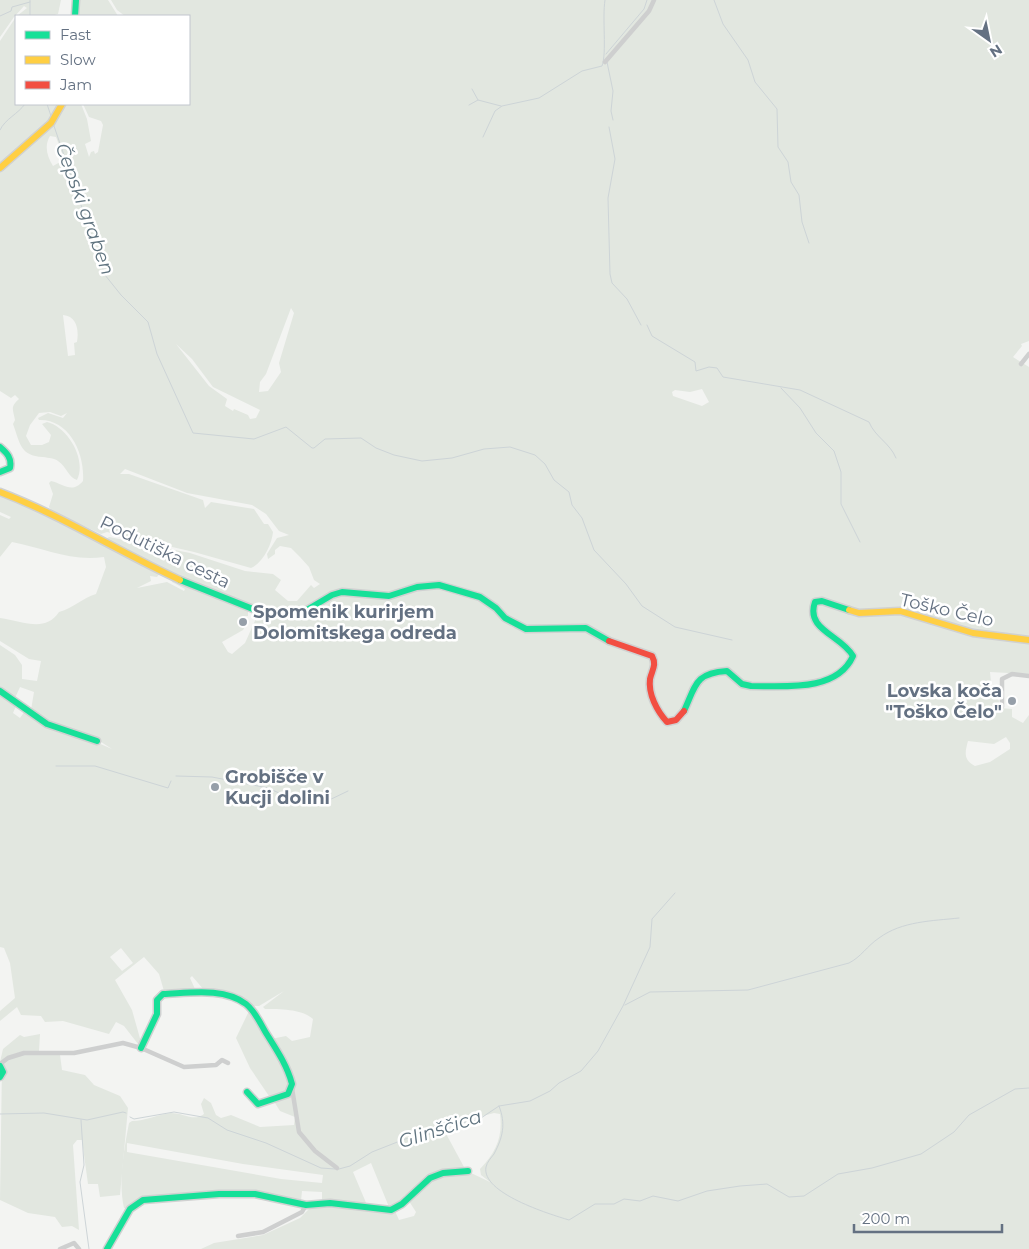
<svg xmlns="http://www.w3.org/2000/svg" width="1029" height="1249" font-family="Montserrat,sans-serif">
<rect width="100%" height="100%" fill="#f3f4f2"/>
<!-- green -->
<g fill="#e2e7e0" fill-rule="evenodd">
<path d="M0,0H61L58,14L51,16H17L27,8L24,6L14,17L0,37Z"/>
<path d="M79,0H108L118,16H77Z"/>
<path d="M111,0H1029V341L1021,344L1022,346L1013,357L1029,367V638L974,630L917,613L855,610L824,599L812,600C802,629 836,636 849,654L845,666L837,672L812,682L754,684L742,682L732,670L722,668L709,670L693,680L684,708L674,720H667C660,709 652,695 652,682C653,671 662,666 656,655L615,642L591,627L581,625L530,627L518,624L481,594L444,584L394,593L344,590L298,610L285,612L260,610L208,590L137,557L106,539L109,537L190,553L245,571L273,574L281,580L275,590L288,601H297L311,585L314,588L320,584L314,580L309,567L300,557L291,548L280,546L275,550V554L268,559L267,554L277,538L289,535L279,531L266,514L252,505L187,493L125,469L120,474H129L200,499L203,500L205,508L211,502L254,509L264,524H268L273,532C272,544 263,563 251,568L194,552L107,532L101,534L52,511L49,507L53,494L49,483L51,481C64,484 72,494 83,481C85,453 69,419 39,420L38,418L48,413L63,418L67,413L61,416L50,412L39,413L30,425L26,436L31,445H42L49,442L51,435L42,424L47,422C68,427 87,460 77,480C69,478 66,466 58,461C54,458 49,458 43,457C20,456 20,443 13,424L15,420C13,409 10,407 19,399L15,395L11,398L0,391V172L51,127L64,104H81L87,119L91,141L85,144L89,157L91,152L94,151L95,154L98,152L103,125L101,121L89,117L83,104H189V16H125L117,10ZM50,136L56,137L61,150L62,161L53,166C47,156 44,146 50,136ZM291,308L294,313L279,363L281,372L268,391L259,392L260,382L266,374ZM63,315C77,316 79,330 77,342L74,343L75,355L68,356ZM176,344L192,359L213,387L260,410L256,418L250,419L248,415L234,409L233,411L225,406L227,399L209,386ZM702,389L709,402L702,406L673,396L672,392L675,390L690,392Z"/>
<path d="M16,17V104H58L50,120L0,165V41Z"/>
<path d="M0,494L64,521L160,573L157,577L150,576L151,581L137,588L167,582L184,591L185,589L172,582L171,578L248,610V616H243L241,623L246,625L243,630L222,642L228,652L232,654L245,643L258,614L269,617L295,616L306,613L333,597L344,594L390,598L431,587L480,599L512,627L530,632L586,631L607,644L652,659L653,663L647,680L648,687L654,709L665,724L671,725C692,717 684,698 696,684C703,676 719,668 728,674C732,677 736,683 739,686C772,691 847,696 855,653C843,631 818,634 814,606L818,603L858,616L902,614L963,632L1029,642V674L990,672L991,682L987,689L998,696L1000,708L1012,709V717L1023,723L1029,715V1249H201L214,1243L263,1235L300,1218L310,1208L321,1204L345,1207H389L371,1163L353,1172L367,1205H348L322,1201V1192L302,1191L301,1201C246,1187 200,1193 145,1198L137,1201L127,1209L124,1208C118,1181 124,1150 129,1123L132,1121C145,1121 159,1114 171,1113C184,1113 194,1122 204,1114L201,1104L204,1098L211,1103L216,1115L221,1118L231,1115L260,1127L294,1125L295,1117L280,1111L275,1103V1101L295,1094L291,1075L271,1039L286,1036L292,1041L310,1037L313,1019C302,1009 280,1009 265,1009L263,1007L284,991L259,1006H253L245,1001L204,990L192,976L190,978L195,989L192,991L167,992L164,991L159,974L144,957L115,980L132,1010L141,1042L138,1044L124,1026L116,1022L109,1034L63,1021L45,1022L41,1016L21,1015L17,1007L0,1021V1011L15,998L10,963L4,948L0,947V692L16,706L13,713L20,718L25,711L51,727L75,733L112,749L98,740L44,722L0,689V645L15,655L22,665V679L37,681L41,661L29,659L0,641V618C23,621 45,633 59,612C74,608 82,598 96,594L106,567L104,557C71,562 44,548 12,542L0,557V515L9,519L11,517L0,512ZM20,687L34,692L31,710L15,698ZM1006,737L1010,743V749L990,762L975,766C963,760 965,752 968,741L994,744ZM121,948L133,963L122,971L110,957ZM494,1113L500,1114C503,1137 496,1152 480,1169L481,1175L490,1182L471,1173H455L453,1171L464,1167L444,1130L451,1124ZM127,1143L243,1164L323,1175L322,1183L281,1179L127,1152ZM405,1195L416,1212L414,1216L399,1220L395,1211L390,1207L402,1200Z"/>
<path d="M249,1011L275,1049L291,1084L286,1093L269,1096L250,1068L236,1038Z"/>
<path d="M40,1034L39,1051C24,1051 12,1052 0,1062L3,1049L20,1035L24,1037Z"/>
<path d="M26,1054L60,1055L62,1070L85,1075L94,1085L120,1096L128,1108L120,1195L100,1197L98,1184H88L82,1140H77L73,1145L79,1230L72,1226L62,1227L55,1217L28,1213L0,1200L2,1065L7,1060Z"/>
</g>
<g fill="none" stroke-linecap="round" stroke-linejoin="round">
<!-- stream -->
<g stroke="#cdd4d7" stroke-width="1">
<path d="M714,0L723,24L748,60L755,82L777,109L778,147L788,162L791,182L799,195L802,222L809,243"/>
<path d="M0,16L11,11L12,7L30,2"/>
<path d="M30,16V0"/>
<path d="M606,54L644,9L647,0"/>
<path d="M607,62L613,91L611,111L613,120"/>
<path d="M472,89L478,100"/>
<path d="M47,104L51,116"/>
<path d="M469,105L478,100L501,106"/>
<path d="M54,126L105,275L121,295L148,322L157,354L193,433L254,439L286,427L312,448H314L325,439L361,438L376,448L394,455L422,461L452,458L484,449L510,447L535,455L545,464L554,480L569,492L572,505L582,518L594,550L626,584L642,606L675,627L732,640"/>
<path d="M609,127L615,159L608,198L610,274L612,283L627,299L641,325"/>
<path d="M0,130C5,119 18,114 25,104"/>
<path d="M483,137L495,111L502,106L539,98L582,71L602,66C607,52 602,19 605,0"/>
<path d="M647,325L652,336L695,362L696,371L709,367L717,368L723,377L800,390L869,422C875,437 890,443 896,458"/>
<path d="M781,388L800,408L816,433L834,451L841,472V504L860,542"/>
<path d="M56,766H95L168,788L171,781"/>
<path d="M176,776L212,777L268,788L279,793L302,796L312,802L323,803L348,791"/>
<path d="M625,1005L650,992L748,990L849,963C861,957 867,946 879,938C902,921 932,921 959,918"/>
<path d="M499,1106C506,1124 503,1137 494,1154C491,1158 487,1162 486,1167C481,1193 549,1214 569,1220L595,1204H614L624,1199L640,1201L653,1196L678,1201L707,1191L740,1186L767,1184L789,1197L804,1196L838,1174L872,1168L921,1154L954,1132L969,1115L1015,1089L1029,1088"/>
<path d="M0,1114L44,1113L87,1120L123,1112L126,1113"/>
<path d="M130,1117L134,1119L174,1112L208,1118L227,1130L266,1143L321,1168L335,1169"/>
<path d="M81,1120L84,1165L80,1182L89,1249"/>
<path d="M339,1169L350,1166L372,1152L405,1139L435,1133L448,1125L478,1120L499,1106L530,1101L550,1091L559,1083L581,1071L598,1051L623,1006L650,947L652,919L675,893"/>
</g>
<defs>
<g id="fast">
<path d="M75,16L76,0"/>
<path d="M0,447C7,453 12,458 10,468L0,472"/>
<path d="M180,580L263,613L292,614L305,611L332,595L342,592L389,596L417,587L439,585L480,597L496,608L505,618L526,629L586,628L609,641"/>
<path d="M0,691L47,724L97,741"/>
<path d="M684,711C696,685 695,673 727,671L742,684L751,686C785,686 837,692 853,656C841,635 805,630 815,602L822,601L849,610"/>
<path d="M141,1048L157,1014V1000L163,994C189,993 224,987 246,1004C255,1011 260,1023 266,1033C276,1049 287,1065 292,1084L288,1094L258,1104L247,1092"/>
<path d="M0,1066L3,1072L0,1077"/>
<path d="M107,1249L130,1209L143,1200L219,1194H255L306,1205L330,1203L391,1210L402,1204L430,1178L443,1173L468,1171"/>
</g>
<g id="slow">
<path d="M0,168L51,123L62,104"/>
<path d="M0,492C63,516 119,552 180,580"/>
<path d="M849,610L859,613L900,611L973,633L1029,640"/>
</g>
<path id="jam" d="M609,641L652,656C657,665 652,670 650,679C648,694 657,711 667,722L676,720L684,711"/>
</defs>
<!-- fast casing -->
<use href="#fast" stroke="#d0d1d1" stroke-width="9"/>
<!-- slow casing -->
<use href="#slow" stroke="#d0d1d1" stroke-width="9"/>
<!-- jam casing -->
<use href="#jam" stroke="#d0d1d1" stroke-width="9"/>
<!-- street -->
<g stroke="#cecfcf" stroke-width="4.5">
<path d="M605,62L649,11L654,0"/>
<path d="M1021,364L1029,354"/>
<path d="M1002,707V679L1012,674L1029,676"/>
<path d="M0,1064L8,1058L24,1053H74L123,1043L141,1048L184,1067L216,1065L222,1060L228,1063"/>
<path d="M292,1088L299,1132L315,1151L337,1168"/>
<path d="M238,1236L263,1232L302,1212L306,1205"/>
<path d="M60,1249L74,1243L79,1249"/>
</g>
<!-- fast -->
<use href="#fast" stroke="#16e098" stroke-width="6"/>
<!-- slow -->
<use href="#slow" stroke="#ffcf43" stroke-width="6"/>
<!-- jam -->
<use href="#jam" stroke="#f24e42" stroke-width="6"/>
</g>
<!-- markers -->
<g fill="#969fa9" stroke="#fff" stroke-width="2">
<circle cx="243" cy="622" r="5"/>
<circle cx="1012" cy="701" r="5"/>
<circle cx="215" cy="787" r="5"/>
</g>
<g text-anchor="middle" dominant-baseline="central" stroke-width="5" stroke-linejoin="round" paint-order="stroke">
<!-- street labels -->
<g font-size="18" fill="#647182" stroke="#fff">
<text transform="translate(165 552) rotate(26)">Podutiška cesta</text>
<text transform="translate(947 610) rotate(13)">Toško Čelo</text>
</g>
<!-- poi labels -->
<g font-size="18" font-weight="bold" fill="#647182" stroke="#fff" text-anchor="start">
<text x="253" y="612">Spomenik kurirjem<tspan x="253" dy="21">Dolomitskega odreda</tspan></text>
<text x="1002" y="691" text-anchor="end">Lovska koča<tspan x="1002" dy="21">"Toško Čelo"</tspan></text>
<text x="225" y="777">Grobišče v<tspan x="225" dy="21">Kucji dolini</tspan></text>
</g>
<!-- water labels -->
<g font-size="19" font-style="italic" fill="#5f737f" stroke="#fff">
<text transform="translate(85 209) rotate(70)">Čepski graben</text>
<text transform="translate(440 1129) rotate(-18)">Glinščica</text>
</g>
</g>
<!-- legend -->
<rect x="15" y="15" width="175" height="90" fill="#ffffff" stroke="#c1c6cd"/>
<rect x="25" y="31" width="25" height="8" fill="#16e098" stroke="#c1c6cd"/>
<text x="60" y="40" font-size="15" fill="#647182">Fast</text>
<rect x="25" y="56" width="25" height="8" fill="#ffcf43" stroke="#c1c6cd"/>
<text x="60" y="65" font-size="15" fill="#647182">Slow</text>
<rect x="25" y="81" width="25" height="8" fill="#f24e42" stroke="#c1c6cd"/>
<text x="60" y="90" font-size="15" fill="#647182">Jam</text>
<!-- north arrow -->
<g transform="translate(989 40) rotate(147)" stroke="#ffffff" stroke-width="4" paint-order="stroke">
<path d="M0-4L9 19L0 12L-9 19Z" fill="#647182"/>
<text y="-8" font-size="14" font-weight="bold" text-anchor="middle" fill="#647182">N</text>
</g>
<!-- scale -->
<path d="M854 1224v8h148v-8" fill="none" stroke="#647182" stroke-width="2.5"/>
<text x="862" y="1224" font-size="15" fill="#647182" stroke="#ffffff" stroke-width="4" paint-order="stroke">200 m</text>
</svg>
